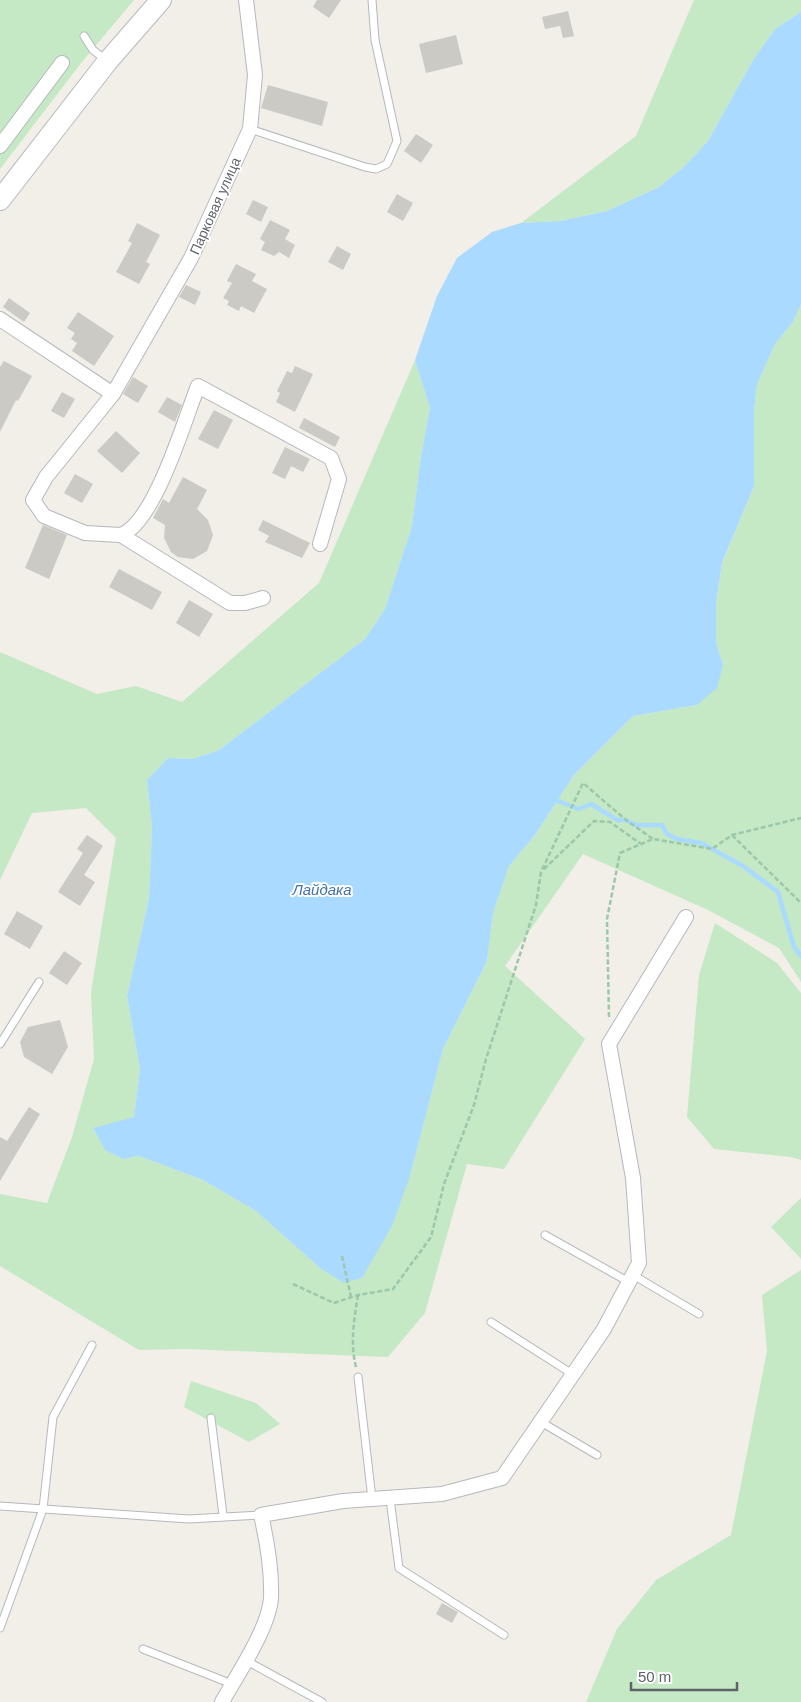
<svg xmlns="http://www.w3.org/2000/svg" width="801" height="1702" font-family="Helvetica,sans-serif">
<rect width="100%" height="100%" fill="#f1efe8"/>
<!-- green -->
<g fill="#c5e8c5">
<path d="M0,0H134L81,63L0,169Z"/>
<path d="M694,0H801V12L775,29L753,60L708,141L684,167L659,187L607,211L560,221L521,223L636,136Z"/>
<path d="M801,304V982L779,948L708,910L583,854L505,966L585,1039L504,1169L467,1164L425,1313L388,1357L185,1349L139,1350L0,1266V1194L47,1203L72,1137L94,1059L91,992L116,838L86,808L32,813L0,880V652L97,694L136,686L182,702L319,583L415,360L430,408L421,456L412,526L385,609L365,639L219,750L193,759L168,758L147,780L152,828L149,899L127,996L140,1069L134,1117L93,1129L106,1150L123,1159L139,1156L203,1180L256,1211L320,1268L410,1176L443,1049L487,961L493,913L509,866L535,835L574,775L633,716L697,705L723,665L716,642V604L722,564L754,486V412L757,384L775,344L793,322Z"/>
<path d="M715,923L777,963L801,993V1160L791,1157L714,1149L687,1117L699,975Z"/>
<path d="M801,1198V1259L771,1227Z"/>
<path d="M801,1270V1702H586L617,1629L656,1580L731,1535L767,1351L762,1295Z"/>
<path d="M191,1381L256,1403L280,1424L249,1442L184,1407Z"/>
</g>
<!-- water -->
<path fill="#aadaff" d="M801,12V304L793,322L775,344L757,384L754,412V486L722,563L716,604V642L723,665L717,688L697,705L633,716L574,775L535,835L509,866L493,913L487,961L443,1049L410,1176L392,1226L362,1278L344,1283L320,1268L256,1211L203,1180L139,1156L123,1159L105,1150L93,1128L134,1117L140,1069L127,996L149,899L152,828L147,780L168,758L193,759L219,750L365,639L385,609L412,526L421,456L430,408L415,360L437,296L457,258L492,232L521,223L560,221L607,211L659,187L684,167L708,141L753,60L775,29Z"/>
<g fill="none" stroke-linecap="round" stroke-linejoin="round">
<!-- stream -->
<path stroke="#aadaff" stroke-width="4.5" d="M558,801L579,809L591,804L617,820H626L636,825H662L667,834L677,839L701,843L712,849L743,866L778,892L794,947L801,956"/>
</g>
<!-- building -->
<g fill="#cccac5">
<path d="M317,0H341L329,18L313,7Z"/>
<path d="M568,11L574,36L563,38L560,26L545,29L542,17Z"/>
<path d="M456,35L463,64L426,73L419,44Z"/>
<path d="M268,85L328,102L322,126L261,108Z"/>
<path d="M416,134L433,145L421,163L404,151Z"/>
<path d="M397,194L413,203L403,221L387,212Z"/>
<path d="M253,200L268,207L261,222L246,214Z"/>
<path d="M270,220L290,230L285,239L295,245L289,258L279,252L274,256L261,250L265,242L260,239Z"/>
<path d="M137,223L160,235L146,262L150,264L139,284L116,272L132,243L128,241Z"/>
<path d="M337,246L351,254L343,270L328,262Z"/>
<path d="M236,264L256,274L252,281L267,289L254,313L241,306L239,311L227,305L229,301L223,298L232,283L227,281Z"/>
<path d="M186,285L201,292L195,305L179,297Z"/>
<path d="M9,298L30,313L24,322L3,307Z"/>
<path d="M78,312L114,336L94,366L72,351L77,343L71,339L75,333L67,328Z"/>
<path d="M4,361L32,376L18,401L16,400L0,432V367Z"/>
<path d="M295,366L313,374L295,412L276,402L280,393L277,391L287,371L292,373Z"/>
<path d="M133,377L148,386L138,403L123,394Z"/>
<path d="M62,392L75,399L64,418L51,411Z"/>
<path d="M167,397L182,405L175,422L158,412Z"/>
<path d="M214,410L233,420L218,449L198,439Z"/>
<path d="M304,418L340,437L335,447L299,428Z"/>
<path d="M116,431L140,453L122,473L97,451Z"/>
<path d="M285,447L310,459L303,472L291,466L285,479L272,473Z"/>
<path d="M75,474L93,484L82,503L64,493Z"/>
<path d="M183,477L207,490L197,509L208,520L213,535L207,551L193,559L178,557L171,552L164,538L165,525L153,518L163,499L169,503Z"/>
<path d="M263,520L310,543L302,558L265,542L269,536L258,530Z"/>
<path d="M43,525L67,535L49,579L25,568Z"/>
<path d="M119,569L162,592L152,610L109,587Z"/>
<path d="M189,600L213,614L199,637L176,623Z"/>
<path d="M87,835L103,846L84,875L95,882L80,906L58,892L83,853L77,849Z"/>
<path d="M17,911L43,926L30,949L4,934Z"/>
<path d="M64,951L82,963L67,985L49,973Z"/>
<path d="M60,1020L68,1047L52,1074L24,1057L20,1042L28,1027Z"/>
<path d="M29,1107L40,1114L0,1181V1137L7,1141Z"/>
<path d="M442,1603L458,1612L452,1623L436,1614Z"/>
</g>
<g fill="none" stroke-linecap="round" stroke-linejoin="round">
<defs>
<g id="service">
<path d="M84,36L93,50L107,61"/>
<path d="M250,129L365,167L376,169L387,164L397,141L375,40L372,0"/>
<path d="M0,1044L39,982"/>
<path d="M545,1235L629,1282"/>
<path d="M633,1275L699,1314"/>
<path d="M491,1322L574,1375"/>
<path d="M358,1377L372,1499"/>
<path d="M211,1418L223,1515"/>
<path d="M541,1422L597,1455"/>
<path d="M390,1499L399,1568L504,1635"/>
<path d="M0,1506L189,1519L261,1515"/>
<path d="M0,1628L43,1509L53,1417L92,1345"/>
<path d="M143,1649L232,1684"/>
<path d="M245,1660L322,1702"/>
</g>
<g id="minor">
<path d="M0,146L62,63"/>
<path d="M0,319L113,394L191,258L250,129L255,75L246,0"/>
<path d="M113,394L46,477L33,500L44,516L85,533L121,535"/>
<path d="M263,598L245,603H230L121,535C155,522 184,421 198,386L331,458L339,479L320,544"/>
<path d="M222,1702C237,1675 269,1628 271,1598C272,1571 267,1541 261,1515L343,1501L442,1494L502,1478L604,1329L639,1263L633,1178L609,1044L686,917"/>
</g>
<path id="secondary" d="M0,200L107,62L161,0"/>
</defs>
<!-- service casing -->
<use href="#service" stroke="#b5b8bc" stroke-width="9"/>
<!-- minor casing -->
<use href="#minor" stroke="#b5b8bc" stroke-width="16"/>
<!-- secondary casing -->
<use href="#secondary" stroke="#b6babf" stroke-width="22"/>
<!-- path -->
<g stroke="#9cc7a9" stroke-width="2.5" stroke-dasharray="5 2.5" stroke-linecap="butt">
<path d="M732,835L801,903"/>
<path d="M544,869L594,821L610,822L641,844"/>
<path d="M609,1017L607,919L620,853L653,839L712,849L732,835L801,818"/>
<path d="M342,1256L351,1297"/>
<path d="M293,1284L334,1303L358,1295L393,1289L431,1237L444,1184L474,1105L486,1059L536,905L541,872L583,783L626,820L653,839"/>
<path d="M356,1367C350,1344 354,1319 358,1295"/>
</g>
<!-- service -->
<use href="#service" stroke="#fff" stroke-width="7"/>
<!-- minor -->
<use href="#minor" stroke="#fff" stroke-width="14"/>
<!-- secondary -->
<use href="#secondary" stroke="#fff" stroke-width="20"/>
</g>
<g text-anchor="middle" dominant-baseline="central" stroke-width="4" stroke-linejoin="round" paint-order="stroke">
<!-- street labels -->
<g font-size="14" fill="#5f6368" stroke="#fff">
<text transform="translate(215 206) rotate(-66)">Парковая улица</text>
</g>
<!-- water labels -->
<g font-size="15" font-style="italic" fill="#4174aa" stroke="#fff">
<text x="322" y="889">Лайдака</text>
</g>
</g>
<!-- scale -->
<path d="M631 1682v8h106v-8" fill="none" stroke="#5f6368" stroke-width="2.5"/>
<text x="638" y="1682" font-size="15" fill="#5f6368" stroke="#ffffff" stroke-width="4" paint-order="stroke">50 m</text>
</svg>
